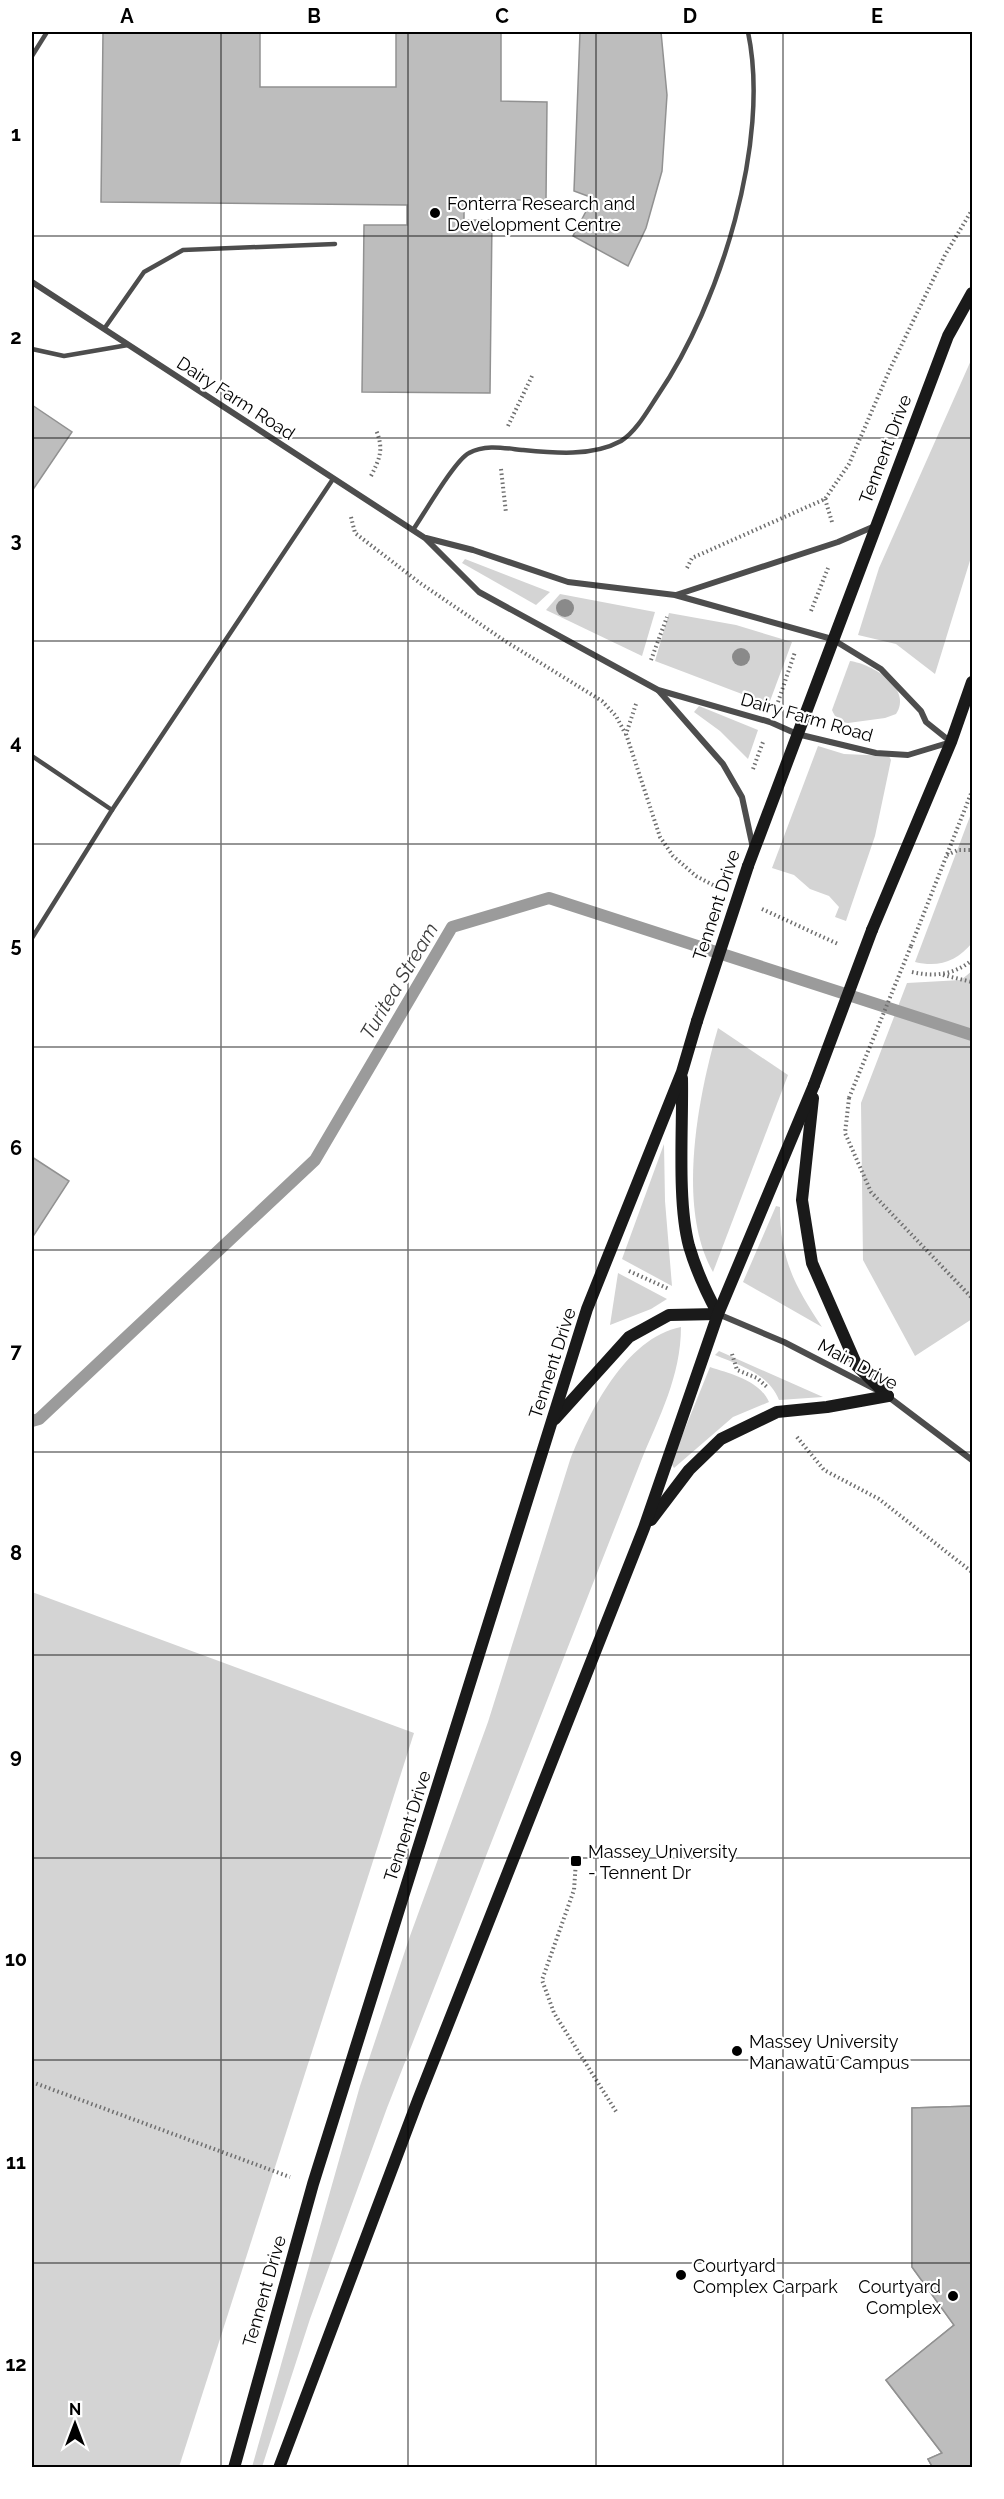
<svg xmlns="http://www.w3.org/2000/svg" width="1004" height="2499" font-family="Raleway,sans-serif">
<rect width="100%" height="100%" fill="#fff"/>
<!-- green -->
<g fill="#d4d4d4">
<path d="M972,358V554L935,674L896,644L858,635L879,568Z"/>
<path d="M465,559L550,592L536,605L462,563Z"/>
<path d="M560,594L655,612L642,656L546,610Z"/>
<path d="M669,613L736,625L792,642L770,701L763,702L655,661Z"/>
<path d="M850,661C872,664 913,688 896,714L885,718L848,723C840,722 835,718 832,710Z"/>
<path d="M699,706L758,730L748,759L720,731L694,712Z"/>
<path d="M818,746L844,754L889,756L891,760L875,836L846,921L835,917L839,907L829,896L810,889L794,875L772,868Z"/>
<path d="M972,811V943C957,961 939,968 915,962Z"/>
<path d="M972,971V1319L915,1356L863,1260L861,1103L907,983L961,980Z"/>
<path d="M718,1028L788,1075L713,1272C676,1208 698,1096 718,1028Z"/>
<path d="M664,1144L665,1201L672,1286L622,1259Z"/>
<path d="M776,1206L780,1207C780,1258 794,1285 822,1327L743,1282Z"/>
<path d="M618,1273L667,1299L651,1309L610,1325Z"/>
<path d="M681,1327C681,1376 659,1417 641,1461L387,2108L310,2319L262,2467H252L360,2086L410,1936L488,1722L570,1460C589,1413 625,1338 681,1327Z"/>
<path d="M719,1351L823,1397L779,1400C768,1373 741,1366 715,1355Z"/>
<path d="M710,1367C731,1374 759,1380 769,1402L733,1417L674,1468L671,1463Z"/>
<path d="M32,1592L414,1733L179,2467H32Z"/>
</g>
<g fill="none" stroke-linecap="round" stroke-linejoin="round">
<!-- stream -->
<path stroke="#9b9b9b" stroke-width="12" d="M32,1421L39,1419L315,1160L452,927L549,898L972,1035"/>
</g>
<!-- building -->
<g fill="#bdbdbd" stroke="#919191" stroke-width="1.5">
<path d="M103,32H260V87H396V32H501V101L547,102L546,200H464V220H492L490,393L362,392L364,225H407V205L101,202Z"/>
<path d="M580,32H661L667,95L662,171L646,228L628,266L573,236L593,198L574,191Z"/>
<path d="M32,405L72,432L32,491Z"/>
<path d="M32,1157L69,1181L32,1238Z"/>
<path d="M972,2106V2468H933L928,2459L942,2453L886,2380L954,2325L912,2267V2108Z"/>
<path d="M972,2106V2468H933L928,2459L942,2453L886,2380L954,2325L912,2267V2108Z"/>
</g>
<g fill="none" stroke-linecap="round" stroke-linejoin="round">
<!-- path -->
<g stroke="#6f6f6f" stroke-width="4" stroke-dasharray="1.5 3" stroke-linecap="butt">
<path d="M508,426L532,376"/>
<path d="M501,469L506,513"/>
<path d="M371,476C380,458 384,449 376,430"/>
<path d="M825,499L832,522"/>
<path d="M351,517L355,533L420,583L505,641L602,701L616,716L625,733"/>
<path d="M687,568L692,558L825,499L849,464L890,369L945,255L972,210"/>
<path d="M811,611L828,568"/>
<path d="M651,660L667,617"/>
<path d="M778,702L795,652"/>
<path d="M636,704L626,734L660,837L673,856L696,876L713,885"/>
<path d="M753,769L763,742"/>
<path d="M947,855L958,850H972"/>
<path d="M762,909L838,944"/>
<path d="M911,946L972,791"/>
<path d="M912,972C934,977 954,975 972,960"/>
<path d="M943,975L972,982"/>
<path d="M849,1098L845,1133L871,1192L972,1298"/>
<path d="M629,1271L669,1289"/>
<path d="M732,1354L737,1370L757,1378L768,1388"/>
<path d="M797,1437L824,1470L879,1499L972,1572"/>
<path d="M576,1861L574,1890L542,1980L554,2013L617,2113"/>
<path d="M32,2082L290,2177"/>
</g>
<!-- lane -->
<g stroke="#4d4d4d" stroke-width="4.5">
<path d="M32,56L47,32"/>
<path d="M104,329L144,272L183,250L335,244"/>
<path d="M32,349L64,356L128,345"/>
<path d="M413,530C424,514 455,460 469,453C485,444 504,448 522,450C553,453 592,457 621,441C636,432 648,410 658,395C720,304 771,141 748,32"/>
<path d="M32,756L112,810"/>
<path d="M32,938L112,810L333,479"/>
</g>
<!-- street -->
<g stroke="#4d4d4d" stroke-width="6">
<path d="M32,282L425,538L479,592L658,690L770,722L797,734L876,753L908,755L951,742"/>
<path d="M426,538L473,550L568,582L675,595L832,639L881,669L921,711L926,722L951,742"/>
<path d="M676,595L838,542L875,526"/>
<path d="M659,691L723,764L742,797L753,848"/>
<path d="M718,1314L784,1342L875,1389"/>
<path d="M886,1395L972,1460"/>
</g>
<!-- secondary -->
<g stroke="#1a1a1a" stroke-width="12">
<path d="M748,866L948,336L972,293"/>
<path d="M872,930L951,742L972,682"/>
<path d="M813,1098L802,1200L812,1263L857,1366L888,1396"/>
<path d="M555,1419L629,1337L669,1315L718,1314C706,1292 696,1270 689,1246C677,1201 683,1126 682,1078"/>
<path d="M651,1520L689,1470L721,1439L777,1412L827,1407L888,1396"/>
<path d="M234,2468L313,2184L587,1309L682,1072L697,1021"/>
<path d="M279,2468L418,2100L644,1528L718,1314L814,1085"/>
</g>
<!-- path-bridge -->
<path stroke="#6f6f6f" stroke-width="4" stroke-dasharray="1.5 3" stroke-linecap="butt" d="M849,1098L911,946"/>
<!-- secondary-bridge -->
<g stroke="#1a1a1a" stroke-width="12">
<path d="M697,1021L748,866"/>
<path d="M814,1085L872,930"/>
</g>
</g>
<!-- trees -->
<g fill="#8a8a8a">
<circle cx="565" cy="608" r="9"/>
<circle cx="741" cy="657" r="9"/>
</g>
<!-- grid -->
<path fill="none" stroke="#000" stroke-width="1.5" stroke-opacity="0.55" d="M221,32V2468M408,32V2468M596,32V2468M783,32V2468M32,236H972M32,438H972M32,641H972M32,844H972M32,1047H972M32,1250H972M32,1452H972M32,1655H972M32,1858H972M32,2060H972M32,2263H972"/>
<!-- markers -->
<g fill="#000" stroke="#fff" stroke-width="2">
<circle cx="435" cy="213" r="6"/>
<rect x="570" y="1855" width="12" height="12" rx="3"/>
<circle cx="737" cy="2051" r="6"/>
<circle cx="681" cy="2275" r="6"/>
<circle cx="953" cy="2296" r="6"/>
</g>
<g text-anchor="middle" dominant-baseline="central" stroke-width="4.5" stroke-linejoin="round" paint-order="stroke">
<!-- poi labels -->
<g font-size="18" fill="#000" stroke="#fff" text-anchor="start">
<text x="447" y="203">Fonterra Research and<tspan x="447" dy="21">Development Centre</tspan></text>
<text x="588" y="1851">Massey University<tspan x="588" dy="21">- Tennent Dr</tspan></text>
<text x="749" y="2041">Massey University<tspan x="749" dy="21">Manawatū Campus</tspan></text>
<text x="693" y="2265">Courtyard<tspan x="693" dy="21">Complex Carpark</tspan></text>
<text x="941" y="2286" text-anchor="end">Courtyard<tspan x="941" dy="21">Complex</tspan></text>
</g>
<!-- street labels -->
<g font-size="18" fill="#000" stroke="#fff">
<text transform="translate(236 398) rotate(33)">Dairy Farm Road</text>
<text transform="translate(885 449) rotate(-69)">Tennent Drive</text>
<text transform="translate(807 717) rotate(16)">Dairy Farm Road</text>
<text transform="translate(716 905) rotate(-72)">Tennent Drive</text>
<text transform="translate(552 1363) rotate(-72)">Tennent Drive</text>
<text transform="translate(858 1364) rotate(28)">Main Drive</text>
<text transform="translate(407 1826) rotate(-72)">Tennent Drive</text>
<text transform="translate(264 2291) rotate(-74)">Tennent Drive</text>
</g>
<!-- water labels -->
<g font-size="20" font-style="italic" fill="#3c3c3c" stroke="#fff">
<text transform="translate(399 981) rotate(-59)">Turitea Stream</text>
</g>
</g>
<!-- border -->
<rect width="1004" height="2499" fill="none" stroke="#ffffff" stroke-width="66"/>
<!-- north arrow -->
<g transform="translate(75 2424)" stroke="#ffffff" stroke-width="4.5" paint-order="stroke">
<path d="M0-4.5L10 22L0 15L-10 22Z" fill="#000000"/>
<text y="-9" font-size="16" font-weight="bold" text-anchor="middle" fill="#000000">N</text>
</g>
<rect x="33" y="33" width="938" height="2433" fill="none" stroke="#000" stroke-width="2"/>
<g font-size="20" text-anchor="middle" font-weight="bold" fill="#000">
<text x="127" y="23">A</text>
<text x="314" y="23">B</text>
<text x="502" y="23">C</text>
<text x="690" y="23">D</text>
<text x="877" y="23">E</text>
<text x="16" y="141">1</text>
<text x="16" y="344">2</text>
<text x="16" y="547">3</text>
<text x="16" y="749">4</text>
<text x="16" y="952">5</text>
<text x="16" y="1155">6</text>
<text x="16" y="1358">7</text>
<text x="16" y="1560">8</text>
<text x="16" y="1763">9</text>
<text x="16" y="1966">10</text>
<text x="16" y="2169">11</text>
<text x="16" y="2371">12</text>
</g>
</svg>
